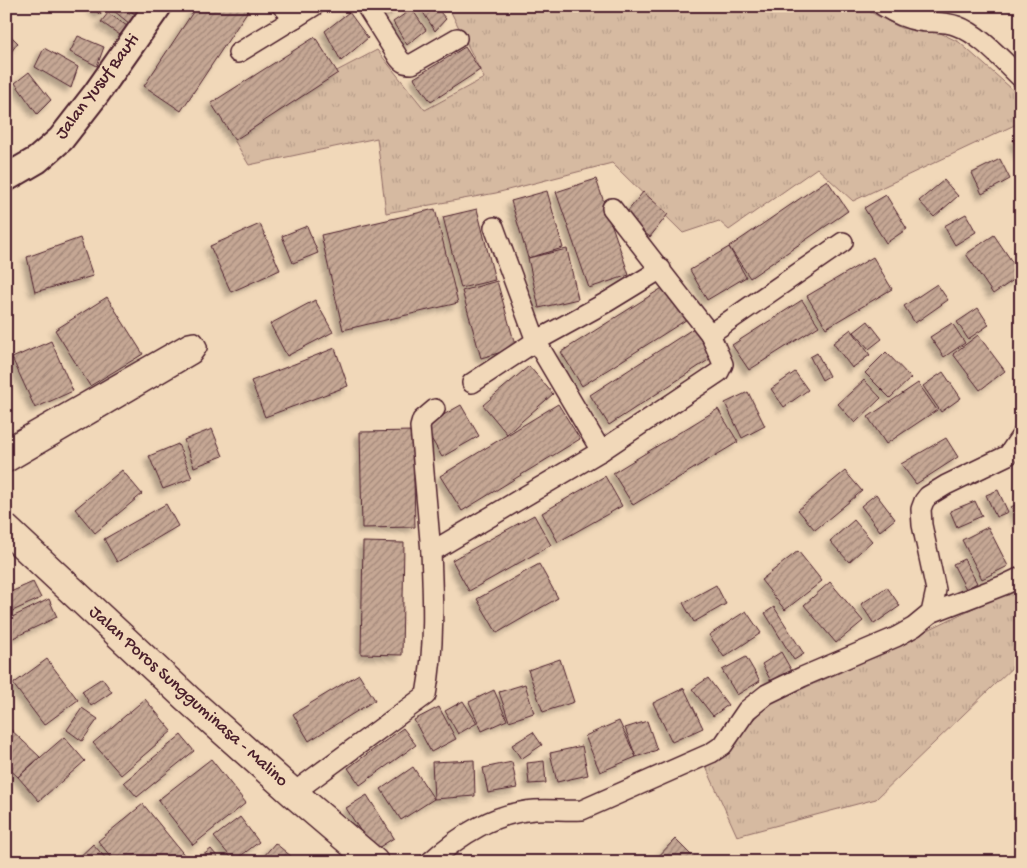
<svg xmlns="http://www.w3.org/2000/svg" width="1027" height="868" font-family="'Gochi Hand',sans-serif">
<defs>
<pattern id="grass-tufts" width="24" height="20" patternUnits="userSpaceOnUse" patternTransform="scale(1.25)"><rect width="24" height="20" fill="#d6baa1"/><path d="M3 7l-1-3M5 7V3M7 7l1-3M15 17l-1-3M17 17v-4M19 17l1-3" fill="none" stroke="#b99f8b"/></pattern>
<pattern id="building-hatch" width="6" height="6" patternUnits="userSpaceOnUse" patternTransform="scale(1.25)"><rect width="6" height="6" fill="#c5a794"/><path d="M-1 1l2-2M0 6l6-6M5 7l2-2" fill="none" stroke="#a28779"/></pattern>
<filter id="shadow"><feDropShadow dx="-4.5" dy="4.5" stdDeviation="2.5" flood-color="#0004"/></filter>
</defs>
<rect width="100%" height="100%" fill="#f1d8b9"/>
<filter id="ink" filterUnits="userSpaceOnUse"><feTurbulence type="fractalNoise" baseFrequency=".02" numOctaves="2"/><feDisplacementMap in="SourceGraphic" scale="10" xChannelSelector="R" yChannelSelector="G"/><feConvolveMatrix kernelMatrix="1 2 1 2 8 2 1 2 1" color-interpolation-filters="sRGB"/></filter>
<g filter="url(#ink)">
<!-- grass -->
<g fill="url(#grass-tufts)" stroke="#906c66">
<path d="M448,6H859L901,28L934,30L959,42L1021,97V122L853,201L817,168L729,230L719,221L683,233L612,163L496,193L386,213L377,138L249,165L227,128L377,50L425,110L484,78Z"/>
<path d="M1021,585V659L876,799L737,836L706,767L771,702L839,673Z"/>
</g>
<!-- building -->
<g fill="url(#building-hatch)" stroke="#4a1f2b" filter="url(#shadow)">
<path d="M91,6H108L100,15Z"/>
<path d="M117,6L134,17L130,24L114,11Z"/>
<path d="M124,6H142L136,15Z"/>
<path d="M197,6H251L181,111L144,86Z"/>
<path d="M384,6H401L389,15Z"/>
<path d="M419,6H435L446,19L435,31Z"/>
<path d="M412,9L426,30L407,45L393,22Z"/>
<path d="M349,12L368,38L341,61L325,31Z"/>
<path d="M108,13L130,28L123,37L101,22Z"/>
<path d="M6,31L18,43L7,57L6,56Z"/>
<path d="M78,36L104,47L97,66L70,52Z"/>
<path d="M315,37L338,73L235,140L211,103Z"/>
<path d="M465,47L480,70L431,102L414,78Z"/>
<path d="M44,48L78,67L71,88L35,67Z"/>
<path d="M29,72L51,100L37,114L15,83Z"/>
<path d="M1021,137V157L1013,140Z"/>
<path d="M1000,159L1010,179L982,194L972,173Z"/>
<path d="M596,179L629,275L589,288L556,192Z"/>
<path d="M827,180L848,211L750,278L729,247Z"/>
<path d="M944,180L958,196L934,217L919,201Z"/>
<path d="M547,191L563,248L528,258L511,201Z"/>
<path d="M643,192L668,214L650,237L624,216Z"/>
<path d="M886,195L907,229L886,243L864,208Z"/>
<path d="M435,209L458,303L343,330L321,235Z"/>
<path d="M477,209L495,280L461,288L443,217Z"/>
<path d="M966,214L976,232L955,245L944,226Z"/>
<path d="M260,224L280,270L231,292L210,246Z"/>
<path d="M307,226L318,253L293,263L282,236Z"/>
<path d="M994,235L1021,275L993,294L966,254Z"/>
<path d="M80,238L93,276L35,292L27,257Z"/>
<path d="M729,247L746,277L707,300L690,270Z"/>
<path d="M567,249L578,299L539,308L528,258Z"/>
<path d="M873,257L892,289L826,328L807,296Z"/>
<path d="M497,281L516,348L481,358L462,291Z"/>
<path d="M937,284L948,300L915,323L904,306Z"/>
<path d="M667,285L689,318L582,386L561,352Z"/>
<path d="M107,297L143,354L90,386L55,330Z"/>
<path d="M315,300L333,332L287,356L270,324Z"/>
<path d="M802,300L819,326L749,370L732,345Z"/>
<path d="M978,308L989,325L968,339L957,322Z"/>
<path d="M868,321L882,339L869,349L854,332Z"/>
<path d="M952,323L965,343L944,357L930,337Z"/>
<path d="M694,328L713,357L609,425L590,395Z"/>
<path d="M851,329L870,355L852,368L833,343Z"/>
<path d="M978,335L1005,371L980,390L953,354Z"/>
<path d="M51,341L73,391L35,408L12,358Z"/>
<path d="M335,348L348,386L265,417L251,381Z"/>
<path d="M886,352L911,378L890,398L865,373Z"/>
<path d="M817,353L829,376L822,380L810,357Z"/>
<path d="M529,366L553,394L507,434L483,405Z"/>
<path d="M795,372L808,390L784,407L771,389Z"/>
<path d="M943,372L961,398L941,412L923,386Z"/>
<path d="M864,380L881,398L855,423L838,404Z"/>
<path d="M918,383L937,410L886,444L868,417Z"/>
<path d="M748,392L765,426L742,438L725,403Z"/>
<path d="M558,404L580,439L462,511L440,476Z"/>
<path d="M461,405L479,436L442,457L424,426Z"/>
<path d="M718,409L738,442L633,505L613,473Z"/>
<path d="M212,429L223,456L194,467L184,440Z"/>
<path d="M413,431L415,527L362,528L360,432Z"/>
<path d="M946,438L958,457L916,484L901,464Z"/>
<path d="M178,444L192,478L163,489L149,456Z"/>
<path d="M122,470L142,494L95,533L75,509Z"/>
<path d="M845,471L862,491L815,530L798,510Z"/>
<path d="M605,476L622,506L558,542L542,513Z"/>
<path d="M998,490L1008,512L996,517L986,495Z"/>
<path d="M876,494L895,519L880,531L861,506Z"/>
<path d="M975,501L982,516L957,527L950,511Z"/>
<path d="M1021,502V524L1011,507Z"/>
<path d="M166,504L178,526L117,562L104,539Z"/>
<path d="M534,515L551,545L469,591L452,560Z"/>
<path d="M854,520L872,541L849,562L830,541Z"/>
<path d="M988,527L1008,566L982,579L962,540Z"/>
<path d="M363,542L404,543L402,655L361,654Z"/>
<path d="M798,551L822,581L785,610L761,580Z"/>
<path d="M964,559L977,583L966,589L953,564Z"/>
<path d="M539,564L558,598L497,633L477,599Z"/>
<path d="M33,582L41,598L6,614V594Z"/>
<path d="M830,582L863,621L836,643L804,605Z"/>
<path d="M716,585L726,604L694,622L683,603Z"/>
<path d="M887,587L900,606L874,624L861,604Z"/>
<path d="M49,599L57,617L11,639L6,630V620Z"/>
<path d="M774,607L804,654L794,660L765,613Z"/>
<path d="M746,611L761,633L724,657L709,635Z"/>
<path d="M781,652L793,673L773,685L762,664Z"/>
<path d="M746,657L760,681L737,695L722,670Z"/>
<path d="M47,659L78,700L44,725L13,684Z"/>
<path d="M560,659L574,702L543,712L528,670Z"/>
<path d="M359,674L375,700L309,741L293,714Z"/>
<path d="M102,678L112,692L91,706L82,691Z"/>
<path d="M708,678L728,705L713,716L692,689Z"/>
<path d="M525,684L534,713L509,721L499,692Z"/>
<path d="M684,688L703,728L672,742L653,703Z"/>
<path d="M494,690L507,720L482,731L469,702Z"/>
<path d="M145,699L172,731L121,775L93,743Z"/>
<path d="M463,701L477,723L458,734L445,711Z"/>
<path d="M439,707L456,739L431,752L414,720Z"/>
<path d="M82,708L98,719L82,741L67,730Z"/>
<path d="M619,721L636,757L600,772L585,736Z"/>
<path d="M647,721L657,750L636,757L625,728Z"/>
<path d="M7,726L40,757L18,777L6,766Z"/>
<path d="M403,728L416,745L360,785L348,768Z"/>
<path d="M533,732L542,745L521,759L512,745Z"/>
<path d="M181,735L194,751L137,797L124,782Z"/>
<path d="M64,737L85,761L39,801L18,777Z"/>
<path d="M582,746L588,775L557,782L550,753Z"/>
<path d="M211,759L246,803L193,845L158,800Z"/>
<path d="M474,760L475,796L434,799L432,762Z"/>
<path d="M544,761L546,783L529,784L527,763Z"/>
<path d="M512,762L517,788L488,793L483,768Z"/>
<path d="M413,767L434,799L401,820L381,789Z"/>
<path d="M367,795L394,838L373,851L346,808Z"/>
<path d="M143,804L190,862H115L98,841Z"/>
<path d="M240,817L259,842L234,861L214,837Z"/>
<path d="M675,839L697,861L653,862Z"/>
<path d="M275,843L292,857L288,862H259Z"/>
<path d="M93,844L109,862H74Z"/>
<path d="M211,849L222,862H200L198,859Z"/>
</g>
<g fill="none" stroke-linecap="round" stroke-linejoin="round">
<defs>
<g id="street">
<path d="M366,6L398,57C402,63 405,64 412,64L457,38"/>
<path d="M883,6C894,13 905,19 919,21C932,23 945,21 957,26C980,34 1004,62 1021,78"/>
<path d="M295,18L314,6"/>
<path d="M238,53L295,18L282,6"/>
<path d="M612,208L710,334"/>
<path d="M494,227L536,341L601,451"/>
<path d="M472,383L536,341L607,302L661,269"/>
<path d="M6,448L189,343L194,342L197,347L192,354L6,463"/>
<path d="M431,552L420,427L422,420L435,409"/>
<path d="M931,613L1004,585L1021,577"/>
<path d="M293,793L426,695C435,647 433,600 431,552L601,451L719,372L723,364L710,334L843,242"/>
<path d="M430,862C460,835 494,813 535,810C551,809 566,811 582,810L711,753L723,745L747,710L767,694L802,677L896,637L914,627L931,613L936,590L922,525L921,509L924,501L928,496L946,485L1008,455L1021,436"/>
</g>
<path id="secondary" d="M6,178L37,160L61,139L96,94L158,6"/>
<path id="primary" d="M6,529L190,701L293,793L374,862"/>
</defs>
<!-- street casing -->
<use href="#street" stroke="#4a1f2b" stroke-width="22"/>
<!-- secondary casing -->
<use href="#secondary" stroke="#4a1f2b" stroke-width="30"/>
<!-- primary casing -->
<use href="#primary" stroke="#4a1f2b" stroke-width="31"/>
<!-- street -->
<use href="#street" stroke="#f1d8b9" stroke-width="19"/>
<!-- secondary -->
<use href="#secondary" stroke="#f1d8b9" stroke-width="26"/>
<!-- primary -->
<use href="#primary" stroke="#f1d8b9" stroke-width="28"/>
</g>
</g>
<g text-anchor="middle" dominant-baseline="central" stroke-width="4" stroke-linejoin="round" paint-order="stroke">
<!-- street labels -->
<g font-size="18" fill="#4a1f2b" stroke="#f1d8b9">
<text transform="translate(98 87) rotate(-53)">Jalan Yusuf Bauti</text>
<text transform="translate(188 697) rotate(42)">Jalan Poros Sungguminasa - Malino</text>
</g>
</g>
<!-- margin -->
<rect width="1027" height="868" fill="none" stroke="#f1d8b9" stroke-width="25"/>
<rect x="12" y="12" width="1002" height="843" fill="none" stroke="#4a1f2b" stroke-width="2" filter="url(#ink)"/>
</svg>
